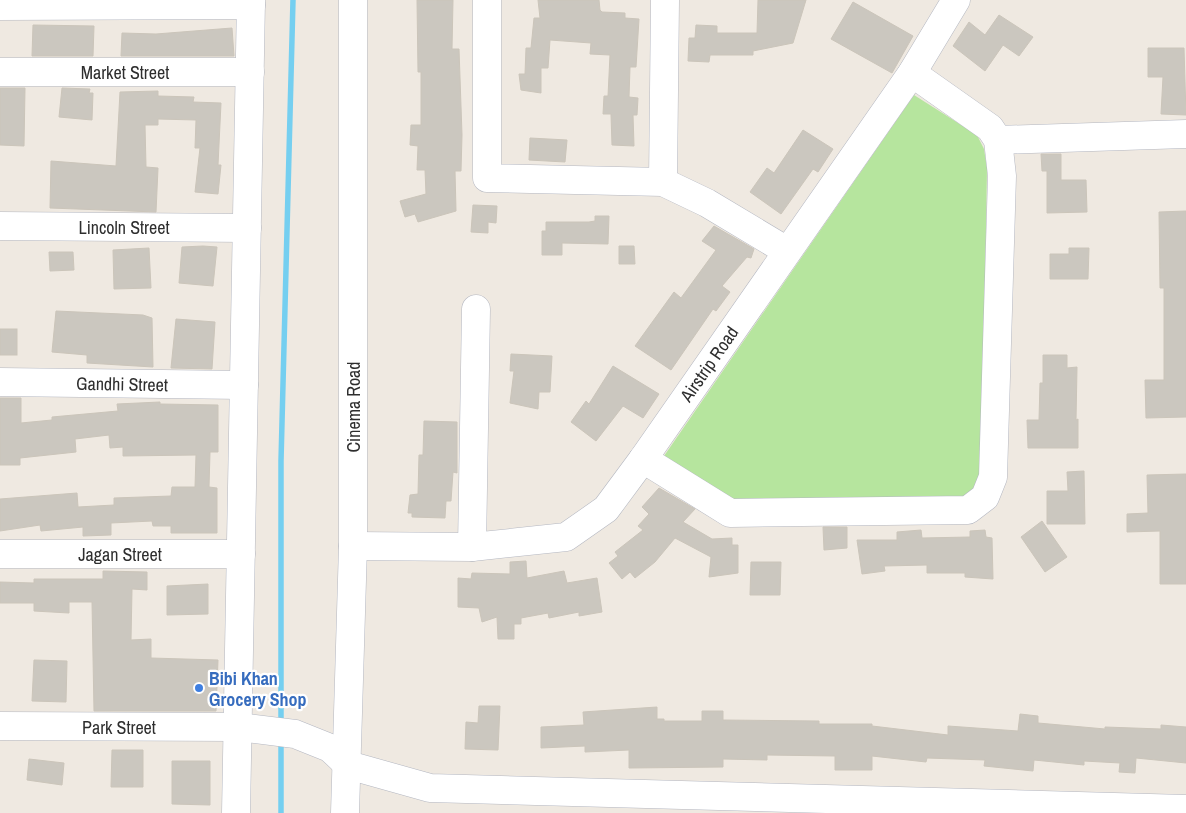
<svg xmlns="http://www.w3.org/2000/svg" width="1186" height="813" font-family="'Archivo Narrow',sans-serif">
<rect width="100%" height="100%" fill="#efe9e1"/>
<!-- green -->
<path fill="#b6e59e" d="M914,95L977,135L984,149L987,168L982,470L971,494L960,498L735,501L664,456Z"/>
<g fill="none" stroke-linecap="round" stroke-linejoin="round">
<!-- stream -->
<g stroke="#75cff0" stroke-width="5.5">
<path d="M281,726V461L293,0"/>
<path d="M281,813V740"/>
</g>
</g>
<!-- building -->
<g fill="#cbc7bf" stroke="#cbc5ba">
<path d="M417,0H453L452,49H459L462,135L461,171H455L456,211L418,222L415,214L405,217L400,201L426,194L425,170H417L418,146L410,145L411,125H421V72H418Z"/>
<path d="M538,0H599L600,10L602,12L625,13V18L639,19L636,67H630L629,97L638,98L637,115H633L634,146L612,145L611,114H603L604,96H608L610,55L590,54L591,43L550,40L548,68H541V93L521,90L519,74H525L526,48H531L534,18H540Z"/>
<path d="M758,0H806L793,43L753,51V55H710L709,62L688,61L689,38H695L696,25L717,26V33H757Z"/>
<path d="M853,2L913,36L892,73L831,39Z"/>
<path d="M999,15L1033,37L1019,56L1003,45L985,71L953,46L969,22L985,35Z"/>
<path d="M33,25L94,26L93,56H32Z"/>
<path d="M232,28L234,56H121L122,33L156,34Z"/>
<path d="M1148,48H1184L1186,115L1161,114L1163,77H1148Z"/>
<path d="M0,88H25L24,146L0,145Z"/>
<path d="M62,88L90,89L89,93H93L92,120L59,117Z"/>
<path d="M158,91V96L194,97L193,102L221,103L218,165H221L218,194L195,192L200,148H195L196,120L158,119V125H145L146,167L158,168L156,212L50,208L51,161L116,166L120,92Z"/>
<path d="M803,130L833,149L818,172L813,169L781,214L750,192L767,168L774,173Z"/>
<path d="M530,138L567,140L565,162L529,160Z"/>
<path d="M1041,154H1061V180H1086L1087,212L1047,213V171H1042Z"/>
<path d="M473,205L497,206L496,223L488,222V233L471,232Z"/>
<path d="M1186,211V417L1146,418L1145,380H1164V288H1160L1159,212Z"/>
<path d="M595,216H609L608,244L562,243V255H542V231H546V222H589L595,221Z"/>
<path d="M714,226L754,249L751,258L747,257L722,286L730,292L716,311L713,309L671,370L635,346L674,292L681,298L716,250L702,241Z"/>
<path d="M203,246L217,247L213,286L179,283L182,247Z"/>
<path d="M619,246H634L635,264H619Z"/>
<path d="M149,248L151,288L114,289L113,250Z"/>
<path d="M1069,248H1089L1088,279H1050V254H1069Z"/>
<path d="M49,252H73L74,270L50,271Z"/>
<path d="M56,311L143,315L152,318L153,367L87,363V355L52,352Z"/>
<path d="M176,319L215,322L212,369L171,368Z"/>
<rect x="0" y="329" width="17" height="26"/>
<path d="M511,354L552,356L550,392H539L538,409L510,403L514,371H510Z"/>
<path d="M1043,355H1067V368L1077,367L1076,420L1078,419V448H1028L1027,420H1039L1040,383H1043Z"/>
<path d="M613,366L659,394L643,418L623,406L596,441L571,422L586,401L589,404Z"/>
<path d="M0,398H21V423L52,420V417L118,411L117,404L160,402V404L218,405V452H210L209,487L217,488V533H171V526H153L152,521L111,523V535L83,536V527L41,531L40,525L0,531V499L77,493L78,507L114,505V498L171,496L172,487H195L196,455L123,456V447L110,448L109,435L75,439L76,452L20,458V465H0Z"/>
<path d="M424,421L457,422V473L453,472L451,501H446L445,518L412,517V513H408L410,495L418,494L419,455H423Z"/>
<path d="M1084,471L1085,524H1047V491H1068L1067,472Z"/>
<path d="M1186,474V584H1160V531L1127,532V514L1148,513L1147,475Z"/>
<path d="M659,488L695,509L683,522L712,539L732,538V545H738V573L709,577L711,557L675,538L655,562L635,578L630,572L622,579L609,563L618,556L615,552L643,530L638,526L649,514L642,507Z"/>
<path d="M1042,521L1067,557L1045,572L1021,537Z"/>
<path d="M823,527H847V548L824,550Z"/>
<path d="M921,530L922,538L970,537V531L985,530L986,537L992,538L993,579L965,577V573H927V565L884,566L885,571L862,574L857,540H897V532Z"/>
<path d="M526,561L527,578L564,571L567,583L597,578L602,612L579,616V612L549,618L548,613L521,618V624H514V639H498L497,617L482,622L479,608L458,607V578L471,579L472,573L510,574V562Z"/>
<path d="M751,562H781L780,595H750Z"/>
<path d="M103,571L147,572V590L132,589L131,640L151,639V658L218,660L216,711H94L92,602H69V613L34,611V603H0V582L34,583V579H103Z"/>
<path d="M208,584V614L167,615V586Z"/>
<path d="M34,660L67,661L66,702L32,701Z"/>
<path d="M479,706H500L498,750L465,749L466,722L478,723Z"/>
<path d="M657,707V719H664V721H702V711H723V720L819,721V724H872V726L948,735V726L1018,731L1020,714L1038,716V723L1105,729V727L1161,729V725L1186,727V763L1136,758L1135,773L1119,772L1120,763L1084,761V765L1034,760L1033,771L984,766L985,760L927,758L926,762L872,756V770H835V756L767,755V760L723,759V767L629,768V750L585,752V746L541,748V727L584,725L583,712Z"/>
<path d="M112,750H143V787H111Z"/>
<path d="M29,759L64,763L62,785L27,780Z"/>
<path d="M172,761H210V805L172,804Z"/>
</g>
<g fill="none" stroke-linecap="round" stroke-linejoin="round">
<defs>
<g id="minor">
<path d="M487,0V178L663,182L707,203L787,251"/>
<path d="M0,6L251,5"/>
<path d="M0,72H250"/>
<path d="M998,140L1186,134"/>
<path d="M663,182L665,0"/>
<path d="M0,226L247,228"/>
<path d="M0,382L244,385"/>
<path d="M643,459L730,513L968,510L985,497L993,477L1002,176L998,140L990,128L912,73"/>
<path d="M353,546L472,547L566,537L606,509L643,459L912,73L956,0"/>
<path d="M472,547L476,309"/>
<path d="M0,554H241"/>
<path d="M0,726L238,727L295,734L330,748L348,765L430,788L1186,809"/>
<path d="M236,813L251,0"/>
<path d="M345,813L353,546V0"/>
</g>
</defs>
<!-- minor casing -->
<use href="#minor" stroke="#b4b7c1" stroke-width="29"/>
<!-- minor -->
<use href="#minor" stroke="#fff" stroke-width="28"/>
</g>
<!-- markers -->
<circle fill="#3f7fe0" stroke="#fff" stroke-width="2" cx="199" cy="688" r="5"/>
<g text-anchor="middle" dominant-baseline="central" stroke-width="4.5" stroke-linejoin="round" paint-order="stroke">
<!-- street labels -->
<g font-size="18" fill="#2e2e2e" stroke="#fff">
<text x="125" y="72">Market Street</text>
<text x="124" y="227">Lincoln Street</text>
<text transform="translate(709 364) rotate(-55)">Airstrip Road</text>
<text transform="translate(122 384) rotate(1)">Gandhi Street</text>
<text transform="translate(353 407) rotate(-90)">Cinema Road</text>
<text x="120" y="554">Jagan Street</text>
<text x="119" y="727">Park Street</text>
</g>
<!-- shop labels -->
<g font-size="18" font-weight="bold" fill="#366cbe" stroke="#fff" text-anchor="start">
<text x="209" y="678">Bibi Khan<tspan x="209" dy="21">Grocery Shop</tspan></text>
</g>
</g>
</svg>
